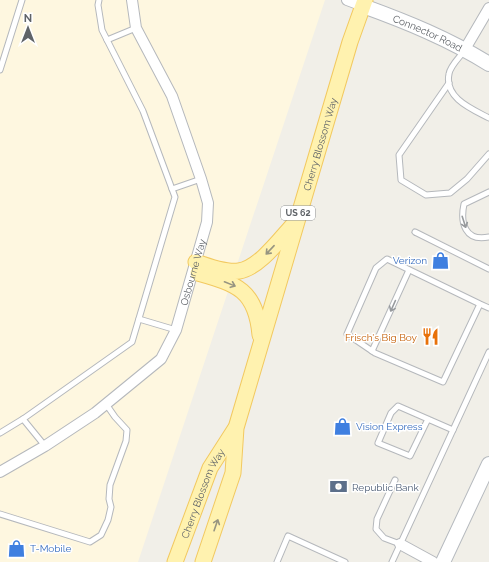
<svg xmlns="http://www.w3.org/2000/svg" width="489" height="562" font-family="Raleway,sans-serif">
<rect width="100%" height="100%" fill="#f1efe8"/>
<!-- commercial -->
<path fill="#fef7e0" d="M0,0H325L138,562H0Z"/>
<g fill="none" stroke-linecap="round" stroke-linejoin="round">
<defs>
<g id="lane">
<path d="M107,40L136,28"/>
<path d="M464,51C460,57 450,66 449,74C444,98 472,109 489,118"/>
<path d="M0,70L22,0"/>
<path d="M449,83L399,155L401,180L426,195L450,193L467,179L489,154"/>
<path d="M172,189L201,179"/>
<path d="M489,192L464,204C460,223 465,242 489,237"/>
<path d="M415,232L489,269"/>
<path d="M480,304L443,382L375,353L347,334L376,268L387,259L480,304L489,308"/>
<path d="M139,319L176,330"/>
<path d="M372,351L409,270"/>
<path d="M23,419L45,446"/>
<path d="M428,419L410,456L378,443L391,413L398,406L453,430"/>
<path d="M0,433L23,419L132,342L175,197L143,111L102,30L98,5L99,0"/>
<path d="M395,480L377,519L376,529L384,538L400,544"/>
<path d="M0,514L90,542L101,535L108,520L111,507L109,499L110,485L126,441L127,430L115,417L106,404"/>
<path d="M277,562L288,536L345,562"/>
<path d="M392,562L489,352"/>
</g>
<g id="street">
<path d="M347,0L363,6"/>
<path d="M465,49L489,8"/>
<path id="s1" d="M0,472L45,446L95,413L161,359L176,330L207,222L208,203L201,179L172,96L136,28L132,0"/>
<path d="M400,544L433,562"/>
</g>
<g id="secondary">
<path id="s2" d="M363,6C407,22 449,39 489,64"/>
<path d="M443,562L489,464"/>
</g>
<g id="primary">
<path d="M196,262C207,266 227,273 239,271C259,268 280,239 293,225"/>
<path d="M198,273C237,284 256,290 260,335"/>
<path id="s3" d="M175,562L210,468L235,429"/>
<path id="s4" d="M203,562L233,473L236,428L350,42L365,0"/>
</g>
</defs>
<!-- lane casing -->
<use href="#lane" stroke="#b5b8bc" stroke-width="7"/>
<!-- street casing -->
<use href="#street" stroke="#b5b8bc" stroke-width="12"/>
<!-- secondary casing -->
<use href="#secondary" stroke="#b6babf" stroke-width="16"/>
<!-- primary casing -->
<use href="#primary" stroke="#f2c960" stroke-width="17"/>
<!-- lane -->
<use href="#lane" stroke="#fff" stroke-width="5"/>
<!-- street -->
<use href="#street" stroke="#fff" stroke-width="10"/>
<!-- secondary -->
<use href="#secondary" stroke="#fff" stroke-width="14"/>
<!-- primary -->
<use href="#primary" stroke="#fff2af" stroke-width="15"/>
</g>
<!-- one-way arrows -->
<defs><path id="oneway-shaft" d="M-6 0H5M1.5-3L5.5 0L1.5 3" fill="none" stroke-width="1.6" stroke-linecap="round" stroke-linejoin="round"/></defs>
<g stroke="#979a9d">
<use href="#oneway-shaft" transform="translate(464 222) rotate(72)"/>
<use href="#oneway-shaft" transform="translate(393 306) rotate(114)"/>
</g>
<g stroke="#979581">
<use href="#oneway-shaft" transform="translate(270 250) rotate(133)"/>
<use href="#oneway-shaft" transform="translate(230 284) rotate(22)"/>
<use href="#oneway-shaft" transform="translate(216 525) rotate(-71)"/>
</g>
<!-- icons -->
<defs>
<symbol id="shop-bare" viewBox="-9 -9 18 18"><path d="M-5-2.5h2.3a2.7 3.5 0 0 1 5.4 0H5L5.5 6h-11ZM-1.5-2.5h3a1.5 2.3 0 0 0-3 0Z" fill="#3f7fe0" stroke="#fff" stroke-width="2.5" paint-order="stroke"/></symbol>
<symbol id="restaurant-bare" viewBox="-9 -9 18 18"><path d="M-5-6h1v4h1v-4h1v4h1v-4h1v5L-1.5 .5V6h-2V.5L-5-1ZM5-6V6H3V1.5H1.5Q1.5-4 5-6Z" fill="#e8710a" stroke="#fff" stroke-width="2.5" paint-order="stroke"/></symbol>
<symbol id="bank-bare" viewBox="-9 -9 18 18"><path d="M-6-4H6V4H-6ZM0-2.3a2.3 2.3 0 1 0 0 4.6a2.3 2.3 0 1 0 0-4.6Z" fill="#5c6f8a" stroke="#fff" stroke-width="2.5" paint-order="stroke"/></symbol>
</defs>
<g fill-rule="evenodd">
<use href="#shop-bare" x="428" y="248" width="25" height="25"/>
<use href="#restaurant-bare" x="418" y="324" width="25" height="25"/>
<use href="#shop-bare" x="330" y="414" width="25" height="25"/>
<use href="#bank-bare" x="326" y="474" width="25" height="25"/>
<use href="#shop-bare" x="4" y="536" width="25" height="25"/>
</g>
<g text-anchor="middle" dominant-baseline="central" stroke-width="3" stroke-linejoin="round" paint-order="stroke">
<!-- shield labels -->
<rect fill="#fff" stroke="#8f9295" stroke-width="1" x="281" y="206" width="34" height="14" rx="3"/>
<g font-size="9" font-weight="bold" fill="#5f6368">
<text x="298" y="213">US 62</text>
</g>
<!-- street labels -->
<g font-size="10" fill="#5f6368" stroke="#fff">
<text stroke="none"><textPath href="#s2" startOffset="70">Connector Road</textPath></text>
<text stroke="none"><textPath href="#s4" startOffset="435">Cherry Blossom Way</textPath></text>
<text stroke="none"><textPath href="#s1" startOffset="290">Osbourne Way</textPath></text>
<text stroke="none"><textPath href="#s3" startOffset="74">Cherry Blossom Way</textPath></text>
</g>
<!-- shop labels -->
<g font-size="10" fill="#366cbe" stroke="#fff" text-anchor="start">
<text x="427" y="260" text-anchor="end">Verizon</text>
<text x="356" y="426">Vision Express</text>
<text x="30" y="548">T-Mobile</text>
</g>
<!-- food labels -->
<g font-size="10" fill="#c56008" stroke="#fff" text-anchor="end">
<text x="417" y="337">Frisch's Big Boy</text>
</g>
<!-- service labels -->
<g font-size="10" fill="#4e5e75" stroke="#fff" text-anchor="start">
<text x="352" y="487">Republic Bank</text>
</g>
</g>
<!-- north arrow -->
<g transform="translate(28 28)" stroke="#ffffff" stroke-width="3" paint-order="stroke">
<path d="M0-3L7 15L0 10L-7 15Z" fill="#5f6368"/>
<text y="-6" font-size="11" font-weight="bold" text-anchor="middle" fill="#5f6368">N</text>
</g>
</svg>
